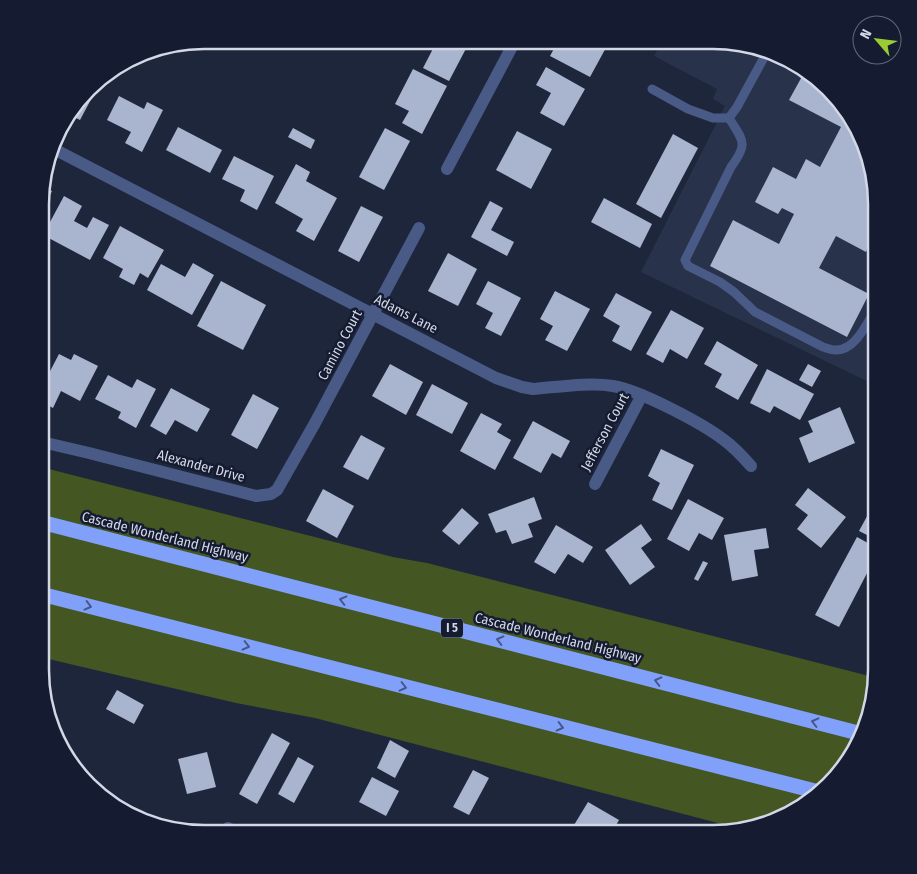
<svg xmlns="http://www.w3.org/2000/svg" width="917" height="874" font-family="'Fira Sans Condensed',sans-serif">
<rect width="100%" height="100%" fill="#1e263b"/>
<!-- built -->
<path fill="#28324b" d="M662,41H734L795,62L843,104L868,151L877,194V386L641,272L725,106L713,99L717,89L654,56Z"/>
<!-- green -->
<path fill="#445621" d="M41,467L393,557L427,563L877,678L860,743L813,800L775,822L741,829L315,718L236,703L40,657Z"/>
<!-- building -->
<g fill="#a9b4cf">
<path d="M437,41H470L449,81L423,68Z"/>
<path d="M558,41H567L574,45L576,41H603L608,44L590,77L550,56Z"/>
<path d="M546,67L585,89L564,126L540,113L551,93L536,85Z"/>
<path d="M413,69L447,86L422,134L402,123L409,111L395,104Z"/>
<path d="M805,71L843,104L868,151L877,194V243L871,240L866,252L836,236L819,268L869,294L847,337L710,266L733,220L779,244L794,214L782,208L778,214L755,202L773,167L796,179L806,159L820,167L841,127L789,100Z"/>
<path d="M103,77L80,120L68,114L96,81Z"/>
<path d="M119,96L144,109L147,102L163,110L142,152L125,143L131,132L107,120Z"/>
<path d="M178,127L222,150L210,173L166,150Z"/>
<path d="M293,128L315,140L311,149L288,137Z"/>
<path d="M385,128L410,141L384,190L359,177Z"/>
<path d="M517,131L552,149L531,189L496,170Z"/>
<path d="M673,134L698,148L661,218L636,204Z"/>
<path d="M234,156L274,176L257,210L240,201L245,190L222,179Z"/>
<path d="M296,164L310,172L306,181L337,198L314,241L296,231L303,219L275,203Z"/>
<path d="M43,187L52,191L43,210Z"/>
<path d="M64,196L82,206L74,221L87,228L93,217L109,225L90,260L43,235Z"/>
<path d="M604,198L652,224L640,248L591,222Z"/>
<path d="M490,201L503,208L491,230L514,242L507,256L471,237Z"/>
<path d="M361,206L383,217L359,262L338,251Z"/>
<path d="M120,226L164,250L148,278L140,273L134,285L119,277L123,269L103,258Z"/>
<path d="M448,253L477,269L458,306L428,291Z"/>
<path d="M193,263L214,275L192,315L147,290L161,264L185,277Z"/>
<path d="M221,281L266,305L243,350L197,326Z"/>
<path d="M488,281L521,298L501,336L485,328L493,313L476,304Z"/>
<path d="M555,291L590,309L567,351L545,340L553,326L540,319Z"/>
<path d="M616,293L652,312L631,351L612,341L620,326L603,316Z"/>
<path d="M671,310L704,328L687,359L670,349L663,363L646,354Z"/>
<path d="M717,341L758,365L738,400L715,387L722,374L704,364Z"/>
<path d="M59,354L71,360L74,354L98,366L80,401L61,391L53,408L42,402V378L46,379Z"/>
<path d="M390,364L423,382L406,415L372,396Z"/>
<path d="M808,364L821,371L812,387L799,380Z"/>
<path d="M767,369L814,394L800,420L774,406L770,413L750,403Z"/>
<path d="M108,375L132,388L137,379L156,389L136,428L118,418L121,412L95,399Z"/>
<path d="M432,384L468,403L452,434L416,415Z"/>
<path d="M171,388L210,409L197,432L175,420L166,435L150,426Z"/>
<path d="M253,394L279,408L257,449L231,435Z"/>
<path d="M840,407L855,443L809,463L799,438L813,432L808,421Z"/>
<path d="M481,413L502,424L497,432L511,440L495,470L460,451Z"/>
<path d="M533,421L570,441L561,458L552,453L541,473L513,458Z"/>
<path d="M361,435L385,448L368,480L343,467Z"/>
<path d="M661,449L694,465L672,510L652,500L660,483L648,476Z"/>
<path d="M808,488L846,517L821,548L797,529L808,515L795,505Z"/>
<path d="M323,489L354,506L337,538L306,521Z"/>
<path d="M534,497L542,519L528,524L533,537L512,544L506,530L496,533L488,514Z"/>
<path d="M877,498V540L859,531Z"/>
<path d="M688,499L724,518L712,540L699,533L689,551L667,539Z"/>
<path d="M462,508L479,523L459,545L442,531Z"/>
<path d="M641,524L652,540L641,548L655,567L630,585L605,550Z"/>
<path d="M556,525L593,547L583,563L568,554L555,574L534,562Z"/>
<path d="M766,528L769,548L754,550L758,576L732,581L724,535Z"/>
<path d="M857,537L877,548V554L839,627L815,615Z"/>
<path d="M703,561L708,563L698,581L694,579Z"/>
<path d="M117,690L144,705L134,724L106,709Z"/>
<path d="M272,733L290,743L257,804L239,794Z"/>
<path d="M390,740L409,751L395,778L377,768Z"/>
<path d="M207,752L216,787L187,794L178,759Z"/>
<path d="M298,757L314,766L294,803L278,794Z"/>
<path d="M473,770L489,778L469,815L453,807Z"/>
<path d="M372,777L399,791L386,816L359,802Z"/>
<path d="M588,802L619,820L611,834H577L571,830Z"/>
</g>
<g fill="none" stroke-linecap="round" stroke-linejoin="round">
<!-- lane -->
<g stroke="#495a87" stroke-width="9">
<path d="M652,89L688,109L713,118H729L737,107L767,52"/>
<path d="M729,118C743,141 749,143 731,167L685,260L688,266L720,282L734,292L755,312L823,347C827,348 831,350 835,350C856,351 867,322 877,307"/>
</g>
<!-- street -->
<g stroke="#495a87" stroke-width="12">
<path d="M52,148L496,378L522,387L533,389C558,387 589,382 613,386C639,390 702,423 724,440C734,447 743,457 751,466"/>
<path d="M447,169L515,41"/>
<path d="M42,442L89,453L256,496L271,494L277,490L315,423L419,228"/>
<path d="M595,484L642,395"/>
<path d="M220,834L228,828L238,834"/>
</g>
<!-- highway -->
<g stroke="#80a0fa" stroke-width="15">
<path d="M41,522L862,734"/>
<path d="M41,594L819,792"/>
</g>
</g>
<!-- one-way arrows -->
<defs><path id="oneway-chevron" d="M-2-3.5L2.5 0L-2 3.5" fill="none" stroke-width="1.6" stroke-linecap="round" stroke-linejoin="round" transform="scale(1.25)"/></defs>
<g stroke="#45578b">
<use href="#oneway-chevron" transform="translate(343 600) rotate(-166)"/>
<use href="#oneway-chevron" transform="translate(88 606) rotate(14)"/>
<use href="#oneway-chevron" transform="translate(500 640) rotate(-166)"/>
<use href="#oneway-chevron" transform="translate(246 646) rotate(14)"/>
<use href="#oneway-chevron" transform="translate(658 681) rotate(-166)"/>
<use href="#oneway-chevron" transform="translate(403 687) rotate(14)"/>
<use href="#oneway-chevron" transform="translate(815 722) rotate(-166)"/>
<use href="#oneway-chevron" transform="translate(560 727) rotate(14)"/>
</g>
<g text-anchor="middle" dominant-baseline="central" stroke-width="5" stroke-linejoin="round" paint-order="stroke">
<!-- shield labels -->
<rect fill="#151c31" stroke="#9aa0b0" stroke-width="1" x="441" y="618.5" width="22" height="19" rx="4"/>
<g font-size="12" font-weight="bold" fill="#d3d8e7">
<text x="452" y="628">I 5</text>
</g>
<!-- street labels -->
<g font-size="14" fill="#d3d8e7" stroke="#151c31">
<text transform="translate(406 314) rotate(27)">Adams Lane</text>
<text transform="translate(340 345) rotate(-62)">Camino Court</text>
<text transform="translate(605 432) rotate(-62)">Jefferson Court</text>
<text transform="translate(201 466) rotate(15)">Alexander Drive</text>
<text transform="translate(165 537) rotate(14)">Cascade Wonderland Highway</text>
<text transform="translate(558 638) rotate(14)">Cascade Wonderland Highway</text>
</g>
</g>
<!-- crop -->
<path d="M0 0H917V874H0ZM204 49H713A155 155 0 0 1 868 204V670A155 155 0 0 1 713 825H204A155 155 0 0 1 49 670V204A155 155 0 0 1 204 49Z" fill="#151c31" fill-rule="evenodd"/>
<path fill="none" stroke="#d3d8e7" stroke-width="2.5" d="M204 49H713A155 155 0 0 1 868 204V670A155 155 0 0 1 713 825H204A155 155 0 0 1 49 670V204A155 155 0 0 1 204 49Z"/>
<!-- north arrow -->
<g transform="translate(877 40) rotate(298)"><circle r="24" fill="#151c31" stroke="#61677a"/>
<path d="M0-4L9 19L0 12L-9 19Z" fill="#9bcb33"/>
<text y="-8" font-size="14" font-weight="bold" text-anchor="middle" fill="#d3d8e7">N</text>
</g>
</svg>
